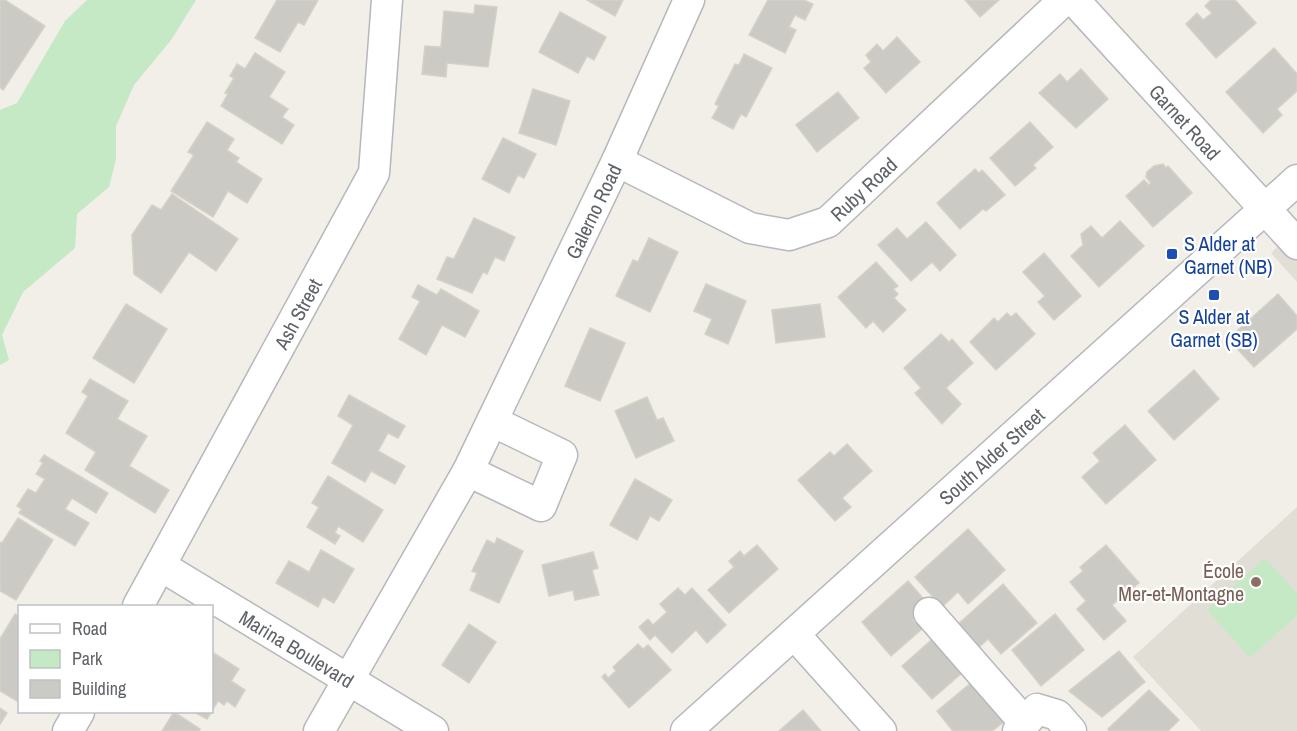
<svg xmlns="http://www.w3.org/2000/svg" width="1297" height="731" font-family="'Archivo Narrow',sans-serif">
<rect width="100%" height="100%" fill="#f1efe8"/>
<!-- education -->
<g fill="#e1ded6">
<path d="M1297,228V282L1271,253Z"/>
<path d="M1297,507V731H1201L1133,657Z"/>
</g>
<!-- green -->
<g fill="#c5e8c5">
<path d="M87,0H196L171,40L134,85L116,126V159L109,187L77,214L75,248L23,292L2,335L9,360L0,365V110L17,103L65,21Z"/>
<path d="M1265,558L1297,593V615L1250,658L1207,610Z"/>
</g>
<!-- building -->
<g fill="#cccac5" stroke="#d6d1c6" stroke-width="1.5">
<path d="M0,0H5L45,26L3,90L0,87Z"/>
<path d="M277,0H318L304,25L298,22L280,52L255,38Z"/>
<path d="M587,0H623L615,16Z"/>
<path d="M768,0H804L813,4L805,20L795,15L789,27L796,30L785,53L749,35Z"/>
<path d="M965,0H999L980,17Z"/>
<path d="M1211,0H1235L1256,23L1216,58L1186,24L1197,13L1203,20L1212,13L1205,6Z"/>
<path d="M475,5L497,7L488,67L447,63L446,77L422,74L425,46L441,47L444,11L474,14Z"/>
<path d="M560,12L606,37L594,60L587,56L578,73L539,52Z"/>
<path d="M897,37L920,62L886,93L864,68L871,62L866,55L877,44L883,51Z"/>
<path d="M1274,48L1297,74V91L1277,109L1282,115L1263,133L1226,92Z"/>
<path d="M255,53L285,72L269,97L288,109L282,117L294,125L282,144L221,106L228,94L225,93L234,78L230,76L237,64L245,69Z"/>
<path d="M744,54L772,68L746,117L741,114L733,129L712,118L719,106L715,104L735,64L739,65Z"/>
<path d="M1081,69L1108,99L1076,128L1039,93L1060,74L1067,82Z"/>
<path d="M533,89L570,101L556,145L519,133Z"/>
<path d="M838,92L859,118L817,152L796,125Z"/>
<path d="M207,122L234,139L227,150L239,158L236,162L262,179L247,203L228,191L213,217L171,191L194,155L188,152Z"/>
<path d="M1030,122L1053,147L1033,165L1036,168L1015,186L990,158Z"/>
<path d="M503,138L536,154L524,178L518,175L509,193L482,179Z"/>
<path d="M1163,164L1166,168L1168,166L1192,193L1153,227L1126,196L1144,180L1149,185L1151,183L1146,177L1147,172L1154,166Z"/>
<path d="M975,169L979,173L982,170L1005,195L986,211L983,209L960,229L937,203Z"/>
<path d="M172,194L238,239L216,271L189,252L161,293L134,274L132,235L152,205L161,210Z"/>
<path d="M474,218L515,237L504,261L495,257L487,274L483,272L472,293L437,279L447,257L454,259Z"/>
<path d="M1120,221L1144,246L1099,287L1071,256L1083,245L1081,234L1091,226L1102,238Z"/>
<path d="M926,222L956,255L940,271L932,262L911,281L878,245L897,228L907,239Z"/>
<path d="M649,238L678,252L650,312L616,296L633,260L638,262Z"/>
<path d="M1044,253L1081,296L1054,320L1038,302L1045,296L1023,272Z"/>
<path d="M876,262L898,286L893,289L898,294L894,298L906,310L883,332L873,321L866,328L838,297Z"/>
<path d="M706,284L746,301L728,344L705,334L712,319L694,311Z"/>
<path d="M418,285L437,295L441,289L479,311L465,337L442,325L426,355L399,339L420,301L412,297Z"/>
<path d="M1278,294L1297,316V329L1254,367L1228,339Z"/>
<path d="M126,304L167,329L134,383L93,358Z"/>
<path d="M820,304L825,337L776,343L772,310Z"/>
<path d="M1007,313L1011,317L1016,313L1035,334L996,370L970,342L994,318L998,322Z"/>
<path d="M590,328L625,343L600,401L565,386Z"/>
<path d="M941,334L949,342L952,339L973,363L946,388L961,404L942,424L915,393L921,388L904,368Z"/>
<path d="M1194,370L1219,399L1174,440L1148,411Z"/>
<path d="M90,379L128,401L117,419L147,436L129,466L169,490L155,513L85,470L96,452L66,433L88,396L82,392Z"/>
<path d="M349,395L405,426L398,438L388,433L378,451L405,466L395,484L371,471L365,482L332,463L353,425L338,416Z"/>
<path d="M647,397L657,420L663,418L674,441L636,458L615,411Z"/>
<path d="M1125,425L1156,460L1106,504L1082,477L1100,461L1093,453Z"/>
<path d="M847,444L872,471L842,498L851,507L835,521L798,480L830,452L834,456Z"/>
<path d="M44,455L108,493L96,513L72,498L65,509L89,523L75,546L19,513L22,509L17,506L28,489L36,493L45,479L36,474L43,463L40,461Z"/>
<path d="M328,476L383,510L363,542L338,526L335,533L340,536L335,544L307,527L319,507L312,503Z"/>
<path d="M635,479L672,500L659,521L650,516L637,540L610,525Z"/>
<path d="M18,518L53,540L16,600L0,591V542L2,543Z"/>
<path d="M968,529L1005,570L968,604L958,592L942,607L915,577Z"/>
<path d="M497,538L523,551L499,603L470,590L477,573L472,571L487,540L495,544Z"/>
<path d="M757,545L778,569L729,613L708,590L734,567L729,561L740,551L744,556Z"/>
<path d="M1106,545L1139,583L1112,605L1126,621L1104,640L1077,609L1086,601L1070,582L1083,571L1080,567Z"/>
<path d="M321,550L354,569L334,603L323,597L318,607L276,583L289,561L309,572Z"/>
<path d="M593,552L598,568L592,570L599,595L575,600L573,590L549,596L542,565Z"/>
<path d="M908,581L928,604L913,620L923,628L891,656L862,622Z"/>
<path d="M1003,584L1037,623L1001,654L988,639L977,649L956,626Z"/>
<path d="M678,588L685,595L692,588L726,625L707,643L696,630L672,653L655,635L650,640L639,627L648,619L653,625L667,612L660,604Z"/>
<path d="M15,614L20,617V703L0,691V639Z"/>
<path d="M1055,614L1084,650L1041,686L1012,650Z"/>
<path d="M469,624L496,642L469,683L442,665Z"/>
<path d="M946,627L963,672L932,699L902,666Z"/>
<path d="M638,644L643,649L648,645L671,670L629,708L602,677L605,674L608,678L616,671L613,667Z"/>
<path d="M1119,651L1145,682L1102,717L1069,691Z"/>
<path d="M212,652L239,669L231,681L245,690L235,707L227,701L224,705L218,701L207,719L194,712H212Z"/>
<path d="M989,668L1005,721L992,731H953L937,711Z"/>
<path d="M1149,690L1179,720L1168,731H1109L1108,729Z"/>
<path d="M0,708L7,713L0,724Z"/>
<path d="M803,710L821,731H779Z"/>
<path d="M174,712L200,729L199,731H162Z"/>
</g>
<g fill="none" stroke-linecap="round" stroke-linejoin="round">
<defs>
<g id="minor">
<path id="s1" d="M1074,0L1297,244"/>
<path id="s2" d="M617,161L750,228L789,235L828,222L1064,0"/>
<path d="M468,471L541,506L562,455L492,421"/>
<path id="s3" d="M161,566L433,731"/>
<path id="s4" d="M138,606L374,173L387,0"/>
<path d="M929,613L1025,723"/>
<path d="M794,634L881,731"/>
<path d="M68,731L79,712"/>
<path id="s5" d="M319,731L468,471L617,161L689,0"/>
<path id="s6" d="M686,731L1297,180"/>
<path d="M1018,731L1037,709L1057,715L1071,731"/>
</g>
</defs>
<!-- minor casing -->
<use href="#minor" stroke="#b5b8bc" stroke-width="33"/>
<!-- minor -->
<use href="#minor" stroke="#fff" stroke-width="30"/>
</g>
<!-- markers -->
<g fill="#1a4fb4" stroke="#fff" stroke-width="2">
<rect x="1166" y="248" width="12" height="12" rx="3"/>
<rect x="1208" y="289" width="12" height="12" rx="3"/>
</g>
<circle fill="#8d6e63" stroke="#fff" stroke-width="2" cx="1256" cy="582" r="6"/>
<g text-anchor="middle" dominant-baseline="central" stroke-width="4.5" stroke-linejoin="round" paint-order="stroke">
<!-- street labels -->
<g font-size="20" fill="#5f6368" stroke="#fff">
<text stroke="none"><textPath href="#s1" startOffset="165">Garnet Road</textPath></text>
<text stroke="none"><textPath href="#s2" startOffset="278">Ruby Road</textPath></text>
<text stroke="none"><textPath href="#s5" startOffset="588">Galerno Road</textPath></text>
<text stroke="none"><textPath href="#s4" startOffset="333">Ash Street</textPath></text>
<text stroke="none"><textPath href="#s6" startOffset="411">South Alder Street</textPath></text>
<text stroke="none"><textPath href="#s3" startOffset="159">Marina Boulevard</textPath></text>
</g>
<!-- transit labels -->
<g font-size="20" fill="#164399" stroke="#fff" text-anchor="start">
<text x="1184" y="243">S Alder at<tspan x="1184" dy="23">Garnet (NB)</tspan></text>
<text x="1214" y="316" text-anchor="middle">S Alder at<tspan x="1214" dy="23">Garnet (SB)</tspan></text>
</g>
<!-- education labels -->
<g font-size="20" fill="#785e54" stroke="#fff" text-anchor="end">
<text x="1244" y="570">École<tspan x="1244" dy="23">Mer-et-Montagne</tspan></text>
</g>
</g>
<!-- legend -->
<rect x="18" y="605" width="195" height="108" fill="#ffffff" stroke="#bfc1c3" stroke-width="1.5"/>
<rect x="30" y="624" width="30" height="9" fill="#ffffff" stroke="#bfc1c3" stroke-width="1.5"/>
<text x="72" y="635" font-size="18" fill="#5f6368">Road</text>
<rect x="30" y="650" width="30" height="18" fill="#c5e8c5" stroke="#bfc1c3" stroke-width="1.5"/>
<text x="72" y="665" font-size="18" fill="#5f6368">Park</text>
<rect x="30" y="680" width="30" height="18" fill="#cccac5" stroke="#bfc1c3" stroke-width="1.5"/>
<text x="72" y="695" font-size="18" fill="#5f6368">Building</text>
</svg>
